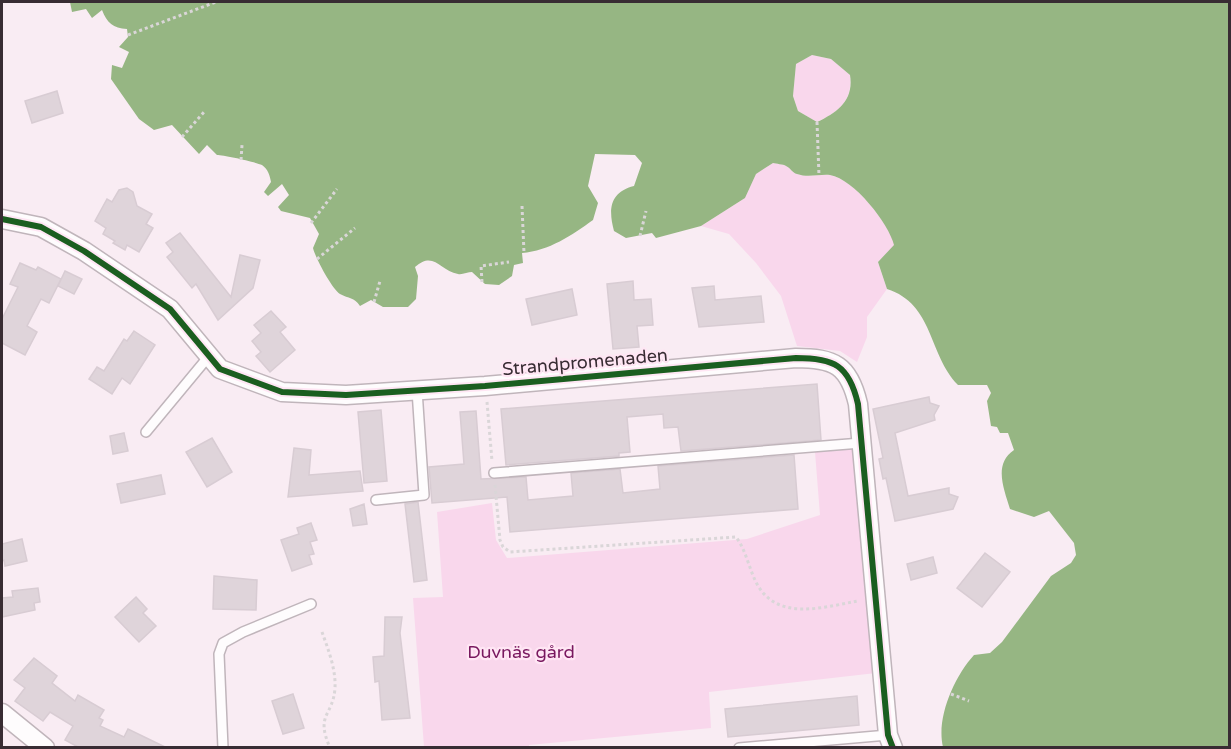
<svg xmlns="http://www.w3.org/2000/svg" width="1231" height="749" font-family="'Varela Round',sans-serif">
<rect width="100%" height="100%" fill="#f9ecf3"/>
<!-- green -->
<g fill="#f9d7ec">
<path d="M812,55L831,59L850,75C853,101 838,112 817,122L798,111L793,96L796,64Z"/>
<path d="M773,163C776,164 783,164 786,166C791,168 792,173 797,174C808,178 819,174 830,175C854,179 888,223 895,245L878,262L887,289L867,317V337L857,362L840,351L797,346L781,296L756,263L729,234L701,226L745,198L756,174Z"/>
<path d="M854,449L876,673L709,692L711,728L529,745V747H424L413,598L443,597L437,512L492,503L496,540L507,558L747,539L820,515L815,452Z"/>
</g>
<!-- water -->
<path fill="#96b683" fill-rule="evenodd" d="M70,2H1229V747H943C936,718 954,677 974,655L990,653L1002,642L1051,576L1071,563L1076,555L1074,543L1049,511L1034,517L1010,509C1004,489 993,464 1014,450L1008,433H1000L997,427L991,426L987,401L991,393L987,385H958C928,354 934,304 887,289L878,262L894,245C889,224 854,179 830,175C819,174 808,178 797,174C792,173 791,168 786,166C783,164 776,164 773,163L756,174L745,198L701,226L656,238L652,233L626,238L614,231C608,209 610,192 634,186L642,163L635,155L595,154L588,186L598,203L593,220C572,235 549,251 522,253L523,263L514,265L512,276L499,285L485,284L472,272C468,272 462,275 458,274C440,271 434,250 415,267L418,276L416,299L408,307H383L371,300L360,306C354,297 349,299 340,294C332,289 315,257 313,248L319,234L310,218L281,211L278,207L289,195L282,184L268,196L264,192L271,182C270,176 268,169 262,165C255,162 224,155 217,155L207,145L199,154L172,125L154,130L139,119L111,79L112,65L122,68L129,52L119,47L128,37L127,29C113,28 107,23 102,10L92,18L86,9L72,12ZM812,55L831,59L850,75C854,100 838,112 817,122L798,111L793,96L796,64Z"/>
<!-- building -->
<g fill="#dfd4da" stroke="#d8ccd3" stroke-width="1.5">
<path d="M57,91L63,113L32,123L25,101Z"/>
<path d="M127,188L133,192L137,206L152,214L146,224L153,228L139,252L127,245L125,250L113,243L115,241L103,234L106,228L95,221L107,199L112,202L119,190Z"/>
<path d="M180,233L231,297L240,255L260,260L253,288L218,320L196,284L192,288L167,257L173,252L166,243Z"/>
<path d="M20,263L36,270L38,267L61,279L49,303L41,299L27,326L37,332L25,355L2,343V319L18,287L10,284Z"/>
<path d="M65,271L82,279L74,294L58,286Z"/>
<path d="M633,281L634,300L651,299L653,325L637,326L639,347L613,349L607,284Z"/>
<path d="M714,286L715,300L761,296L764,322L699,327L692,288Z"/>
<path d="M572,289L577,315L532,325L526,299Z"/>
<path d="M271,311L286,327L280,332L295,350L270,372L256,356L261,352L252,341L261,333L254,325Z"/>
<path d="M134,331L155,345L130,384L122,378L112,394L89,379L97,367L104,371L124,339L127,341Z"/>
<path d="M817,384L821,440L681,451L678,427L664,428L663,414L627,417L630,452L619,453V456L506,465L501,409Z"/>
<path d="M929,397L930,403L939,406L934,415L935,420L895,433L908,496L949,488V494L958,497L953,509L895,521L886,478L883,479L879,459L883,458L873,409Z"/>
<path d="M381,410L387,481L364,483L358,412Z"/>
<path d="M476,411L481,479L526,477L528,500L573,496L571,473L620,469L623,493L660,489L658,466L794,455L798,509L510,532L507,497L432,503L429,467L464,464L460,412Z"/>
<path d="M124,433L128,451L113,454L110,436Z"/>
<path d="M212,438L232,472L207,487L186,452Z"/>
<path d="M294,448L311,450L309,475L360,471L363,491L288,497Z"/>
<path d="M161,475L165,494L121,503L117,484Z"/>
<path d="M418,502L427,580L414,582L405,504Z"/>
<path d="M364,504L367,524L353,526L350,509Z"/>
<path d="M311,523L317,540L310,542L314,554L309,555L312,564L292,571L281,540L299,534L297,528Z"/>
<path d="M22,539L27,561L5,566L4,560L2,561V544Z"/>
<path d="M985,553L1010,572L982,607L957,588Z"/>
<path d="M933,557L937,573L911,580L907,564Z"/>
<path d="M214,576L257,580L256,610L213,609Z"/>
<path d="M38,588L40,602L34,603L35,610L2,617V598L13,597L12,591Z"/>
<path d="M136,597L147,609L143,613L156,626L139,642L115,617Z"/>
<path d="M385,617H402L400,633L410,718L382,720L379,681L375,682L373,657L384,656Z"/>
<path d="M34,658L57,676L52,683L75,701L78,695L104,710L99,718L103,720L100,726L124,737L128,729L165,747H78L65,740L73,726L50,712L43,721L15,701L25,688L14,680Z"/>
<path d="M293,694L304,728L283,734L272,701Z"/>
<path d="M857,696L859,725L728,737L725,709Z"/>
</g>
<g fill="none" stroke-linecap="round" stroke-linejoin="round">
<defs>
<g id="service">
<path d="M146,432L209,356"/>
<path d="M494,473L861,443"/>
<path d="M376,500L424,495L417,390"/>
<path d="M223,748L219,654L223,643L243,632L311,604"/>
<path d="M739,748L888,735"/>
</g>
<g id="minor">
<path d="M2,219L41,227L84,251L170,309L220,369L282,392L346,395L485,386L796,358C834,358 849,365 858,404L888,735L893,748"/>
<path d="M2,713L45,748"/>
</g>
</defs>
<!-- service casing -->
<use href="#service" stroke="#c0b5bb" stroke-width="12"/>
<!-- minor casing -->
<use href="#minor" stroke="#c0b5bb" stroke-width="21"/>
<!-- path -->
<g stroke="#dad6d8" stroke-width="3" stroke-dasharray="3 3" stroke-linecap="butt">
<path d="M128,35L216,2"/>
<path d="M817,122L819,176"/>
<path d="M182,137L204,112"/>
<path d="M241,160L242,145"/>
<path d="M522,206L524,253"/>
<path d="M311,223L337,189"/>
<path d="M640,236L646,211"/>
<path d="M317,259L355,228"/>
<path d="M482,282L481,266L509,262"/>
<path d="M374,302L380,281"/>
<path d="M487,402L492,461"/>
<path d="M495,485L500,540L503,547L510,552L736,537C746,550 749,569 757,584C778,622 823,607 858,601"/>
<path d="M322,632C328,649 336,669 335,688C333,717 315,713 330,748"/>
<path d="M951,694L969,701"/>
</g>
<!-- service -->
<use href="#service" stroke="#fefcfd" stroke-width="9"/>
<!-- minor -->
<use href="#minor" stroke="#fefcfd" stroke-width="18"/>
<defs>
<path id="cycleway" d="M2,219L41,227L84,251L170,309L220,369L282,392L346,395L485,386L796,358C834,358 849,365 858,404L888,735L893,748"/>
</defs>
<!-- cycleway casing -->
<use href="#cycleway" stroke="#ffe6f4" stroke-width="10"/>
<!-- cycleway -->
<use href="#cycleway" stroke="#1b5e20" stroke-width="6"/>
</g>
<g text-anchor="middle" dominant-baseline="central" stroke-width="4.5" stroke-linejoin="round" paint-order="stroke">
<!-- street labels -->
<g font-size="18" fill="#382c33" stroke="#ffe6f4">
<text transform="translate(585 362) rotate(-5)">Strandpromenaden</text>
</g>
<!-- park labels -->
<g font-size="18" fill="#79185f" stroke="#ffe6f4">
<text x="521" y="652">Duvnäs gård</text>
</g>
</g>
<!-- border -->
<rect width="1231" height="749" fill="none" stroke="#382c33" stroke-width="6"/>
</svg>
